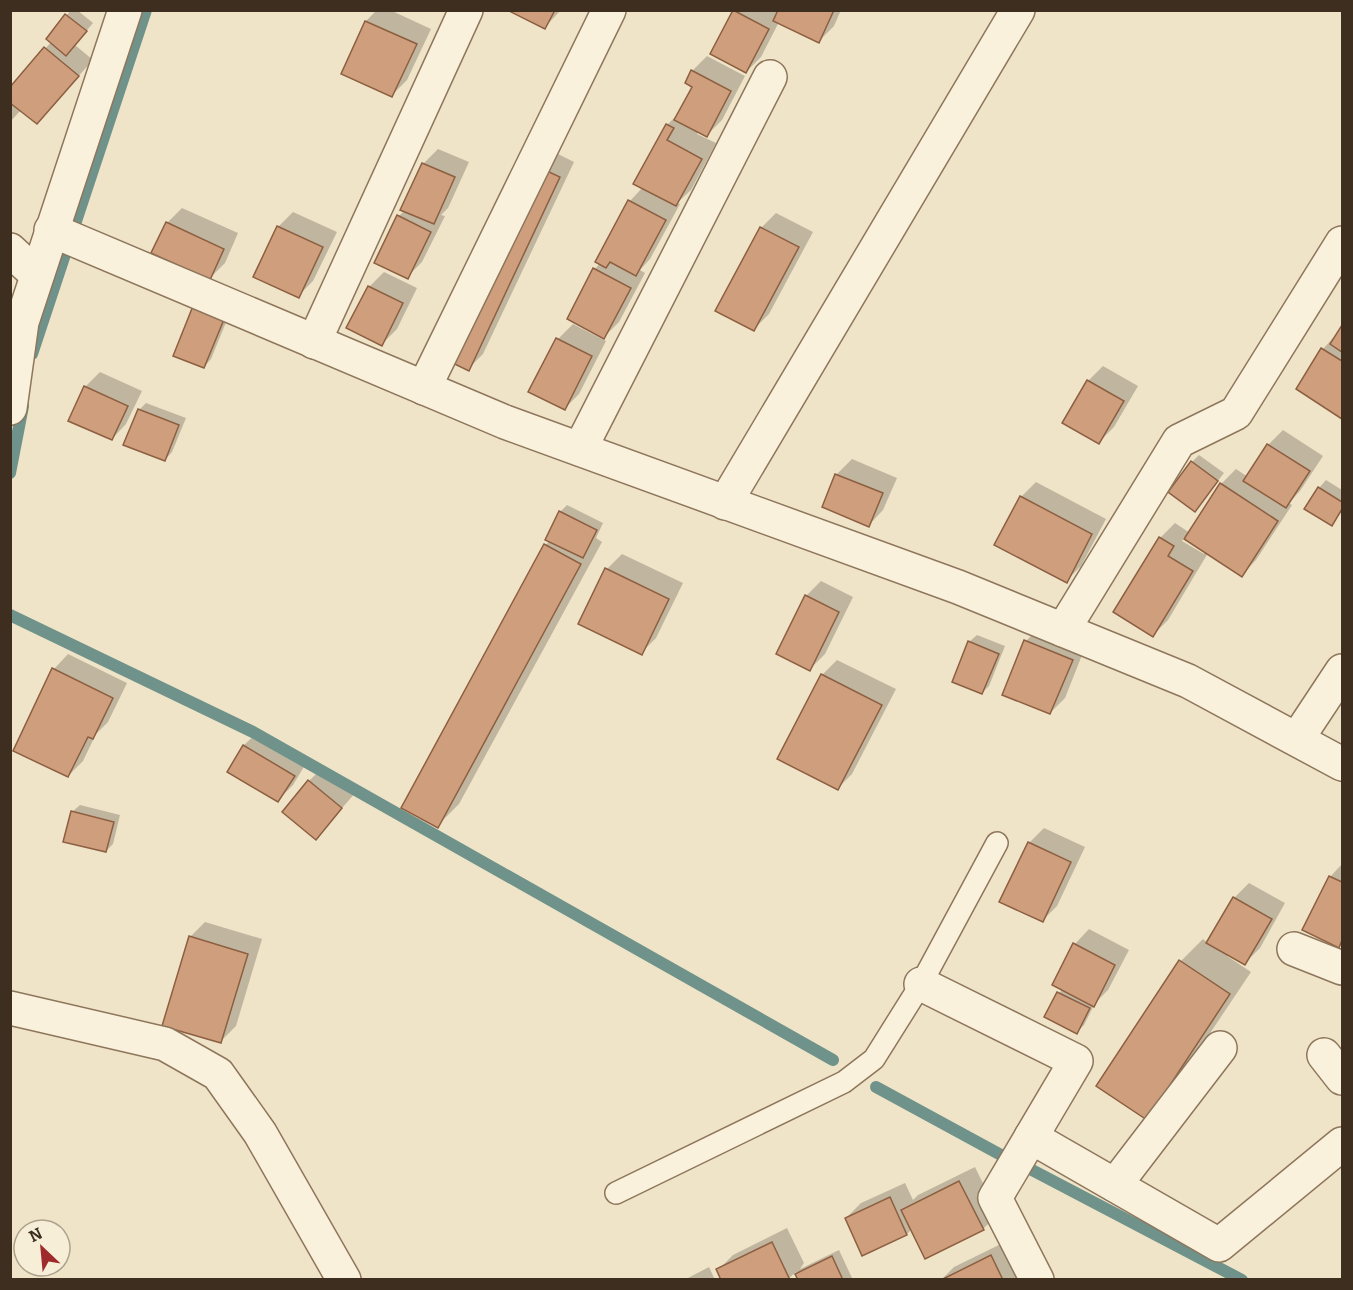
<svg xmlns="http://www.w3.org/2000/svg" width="1353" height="1290" font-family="Bitter,serif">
<rect width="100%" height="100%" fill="#f0e4c8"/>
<!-- shadow -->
<g fill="#0003" fill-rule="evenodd">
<path d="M71,10H77L93,23L75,45L93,60L37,122L21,110L10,122V85L13,87L51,42L48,39Z"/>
<path d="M377,10H390L431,29L407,80L392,95L343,73L366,21Z"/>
<path d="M511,10H561L545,27Z"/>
<path d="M735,10L779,12L841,10L834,26L819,41L779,22L761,57L746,72L712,54Z"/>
<path d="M707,56L745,76L722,120L707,135L699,131L697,134L716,143L691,190L677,203L680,204L650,259L640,270L645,273L619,322L602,339L606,341L579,394L564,409L558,339L573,324L602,339L603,336L569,318L595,269L600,263L597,262L630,201L643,187L667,125L682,110L694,86L692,71Z"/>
<path d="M438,149L469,162L448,208L441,215L445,216L422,262L407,277L399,216L405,210L423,164Z"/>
<path d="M548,149L574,162L483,354L468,369Z"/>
<path d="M182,208L238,233L225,263L210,278L167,223Z"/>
<path d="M293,212L337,232L313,281L298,296L278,227Z"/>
<path d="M776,213L813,232L769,314L754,329L761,228Z"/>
<path d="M384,272L417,288L397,329L382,344L369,287Z"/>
<path d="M195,306L231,310L211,359L204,367Z"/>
<path d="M1342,328V417L1298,389L1323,349Z"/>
<path d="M1103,366L1138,386L1114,427L1099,442L1088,381Z"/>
<path d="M100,372L142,391L126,424L112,439L85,387Z"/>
<path d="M146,403L186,418L172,452L165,460L139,410Z"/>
<path d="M1283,430L1323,456L1300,491L1289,503L1292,505L1256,560L1242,575L1208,553L1168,620L1153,635L1160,538L1175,523L1190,533L1221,484L1236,469L1248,477L1268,445ZM1184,537L1205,551L1204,554L1182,541Z"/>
<path d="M1199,455L1224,473L1195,510L1192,462Z"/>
<path d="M852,459L897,478L883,510L869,525L824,506L837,474Z"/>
<path d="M1326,480L1342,490V511L1332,524L1306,509L1319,488Z"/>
<path d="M1036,482L1106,519L1081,566L1066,581L1021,497Z"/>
<path d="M567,505L603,523L596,538L602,542L459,804L437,826L546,545L550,540L560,512Z"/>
<path d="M622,554L683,583L656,638L641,653L580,623L607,569Z"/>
<path d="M821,581L853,597L825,654L810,669L806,596Z"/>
<path d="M1041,626L1086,645L1065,698L1050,713L1026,641Z"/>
<path d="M977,635L1005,646L989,686L982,693L969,642Z"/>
<path d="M68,654L127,683L108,722L96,734L83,761L68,776L54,669Z"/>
<path d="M837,660L896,689L852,774L837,789L779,759L822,675Z"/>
<path d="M259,731L308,760L293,785L278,800L229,771L244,745Z"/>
<path d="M324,766L356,792L316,838L284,812L309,781Z"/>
<path d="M80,805L120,815L113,844L106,851L72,812Z"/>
<path d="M1044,828L1085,847L1057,906L1042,921L1029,843Z"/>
<path d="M1342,864V942L1338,946L1330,877Z"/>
<path d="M1249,883L1285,903L1260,948L1245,963L1229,954L1227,956L1251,972L1168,1096L1146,1118L1181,961L1203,939L1208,943L1234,898Z"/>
<path d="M205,922L262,939L236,1026L221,1041L190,937Z"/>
<path d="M1089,929L1129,950L1108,990L1095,1003L1084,1025L1077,1032L1046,1017L1062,989L1075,944Z"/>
<path d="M975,1167L998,1214L983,1229H912L907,1234L863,1254L846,1218L861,1203L905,1183L913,1200L918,1195Z"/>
<path d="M787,1228L804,1263L800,1269L839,1250L853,1280H799L796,1272L787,1280L718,1270L733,1255Z"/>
<path d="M1007,1241L1020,1280H941L954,1267Z"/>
<path d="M709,1267L715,1280H684Z"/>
</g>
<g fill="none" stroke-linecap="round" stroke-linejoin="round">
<!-- stream -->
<g stroke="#6f938a" stroke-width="12">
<path d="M32,354L146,10"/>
<path d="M10,473L23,406"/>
<path d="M10,615L253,732L833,1060"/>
<path d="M876,1087L1001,1155"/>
<path d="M1032,1170L1242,1280"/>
</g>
</g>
<!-- building -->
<g fill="#cf9f7d" stroke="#8d5f41" stroke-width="1.5">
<path d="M507,10H555L545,29Z"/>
<path d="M733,10L769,29L746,73L710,54Z"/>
<path d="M778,10H834L819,43L773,21Z"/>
<path d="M65,14L87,31L66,56L46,39Z"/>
<path d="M365,21L417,44L392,97L341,74Z"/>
<path d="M44,47L79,76L37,124L10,103V87Z"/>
<path d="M691,70L731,91L707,137L674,120L692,87L685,83Z"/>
<path d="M666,124L674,128L667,140L702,159L676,206L633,184Z"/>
<path d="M422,163L455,177L434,224L400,210Z"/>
<path d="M532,164L560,177L469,371L440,357Z"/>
<path d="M628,200L666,220L636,276L610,262L606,268L595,262Z"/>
<path d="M397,215L431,232L408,279L374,263Z"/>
<path d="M166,222L224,249L210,280L151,253Z"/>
<path d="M277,226L323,247L299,298L253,277Z"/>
<path d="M760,227L799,247L754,331L715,311Z"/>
<path d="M593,268L631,288L604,339L567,319Z"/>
<path d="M368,286L403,303L382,346L346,328Z"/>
<path d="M193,306L225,317L204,368L173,356Z"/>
<path d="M1342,325V352L1330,344Z"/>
<path d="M556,338L592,356L565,410L528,392Z"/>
<path d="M1321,348L1342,361V419L1296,389Z"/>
<path d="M1087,380L1124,401L1099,444L1062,423Z"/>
<path d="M84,386L128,406L112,440L68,421Z"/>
<path d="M138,409L179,425L165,461L123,445Z"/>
<path d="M1267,444L1310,471L1286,508L1243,481Z"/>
<path d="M1191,461L1218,481L1195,512L1168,492Z"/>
<path d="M835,474L883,493L869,527L822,507Z"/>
<path d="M1220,483L1278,521L1242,577L1184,539Z"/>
<path d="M1318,487L1342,502V509L1332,526L1304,509Z"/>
<path d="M1020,496L1092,534L1067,583L994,545Z"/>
<path d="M559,511L597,530L583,558L545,540Z"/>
<path d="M1159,537L1174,546L1168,556L1193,571L1153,637L1113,612Z"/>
<path d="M544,544L581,564L438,828L401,808Z"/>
<path d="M605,568L669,599L642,655L578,624Z"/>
<path d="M805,595L839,612L810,671L776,654Z"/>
<path d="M1024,640L1073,660L1050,714L1002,695Z"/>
<path d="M968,641L999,654L982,694L952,682Z"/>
<path d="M52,668L113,698L93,739L88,737L68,777L13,751Z"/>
<path d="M821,674L882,705L838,790L777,759Z"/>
<path d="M243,745L295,776L278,802L227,772Z"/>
<path d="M308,780L342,808L316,840L282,812Z"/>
<path d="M71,811L114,822L106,852L63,842Z"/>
<path d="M1028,842L1071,862L1043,922L999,902Z"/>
<path d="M1329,876L1342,882V940L1339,948L1302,930Z"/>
<path d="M1233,897L1272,919L1245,965L1206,943Z"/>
<path d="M189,936L248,954L221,1043L162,1026Z"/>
<path d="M1073,943L1115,965L1094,1007L1052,985Z"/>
<path d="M1179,960L1230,994L1147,1120L1096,1086Z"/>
<path d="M1057,992L1090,1008L1077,1034L1044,1017Z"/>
<path d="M959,1181L984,1230L925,1259L901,1210Z"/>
<path d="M890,1197L907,1235L862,1256L845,1218Z"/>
<path d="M772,1242L790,1280H721L716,1269Z"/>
<path d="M991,1255L1003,1280H941Z"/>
<path d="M832,1256L843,1280H798L795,1274Z"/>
</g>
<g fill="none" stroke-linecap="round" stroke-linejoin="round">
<defs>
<path id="lane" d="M616,1193L844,1082L874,1059L921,984L997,843"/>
<g id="street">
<path d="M51,230L505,422L958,587L1188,681L1342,764"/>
<path d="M10,250L37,275"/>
<path d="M314,342L466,10"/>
<path d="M424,388L609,10"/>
<path d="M10,408L22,322L125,10"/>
<path d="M580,449L770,77"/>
<path d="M725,503L1018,10"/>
<path d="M1063,630L1179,441L1236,413L1342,243"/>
<path d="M1297,739L1342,671"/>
<path d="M1294,949L1342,968"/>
<path d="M921,984L1076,1061L995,1198L1037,1280"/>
<path d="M10,1008L165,1044L218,1074L260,1133L344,1280"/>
<path d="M1324,1055L1342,1078"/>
<path d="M1031,1137L1219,1245L1342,1144"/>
<path d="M1115,1185L1220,1048"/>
</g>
</defs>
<!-- lane casing -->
<use href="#lane" stroke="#8d765c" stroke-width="24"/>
<!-- street casing -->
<use href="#street" stroke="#8d765c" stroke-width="36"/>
<!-- lane -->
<use href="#lane" stroke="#faf1dc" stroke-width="21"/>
<!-- street -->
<use href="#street" stroke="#faf1dc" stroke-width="33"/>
</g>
<!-- border -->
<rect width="1353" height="1290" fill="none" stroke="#3d2e20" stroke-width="24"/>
<!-- north arrow -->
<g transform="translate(42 1248) rotate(334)"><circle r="28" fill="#f7eed8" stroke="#ada18e" stroke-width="1.5"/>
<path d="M0-4.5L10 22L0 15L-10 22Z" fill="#9e2a2b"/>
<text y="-9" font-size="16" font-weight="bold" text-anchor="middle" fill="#3d2e20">N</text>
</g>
</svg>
